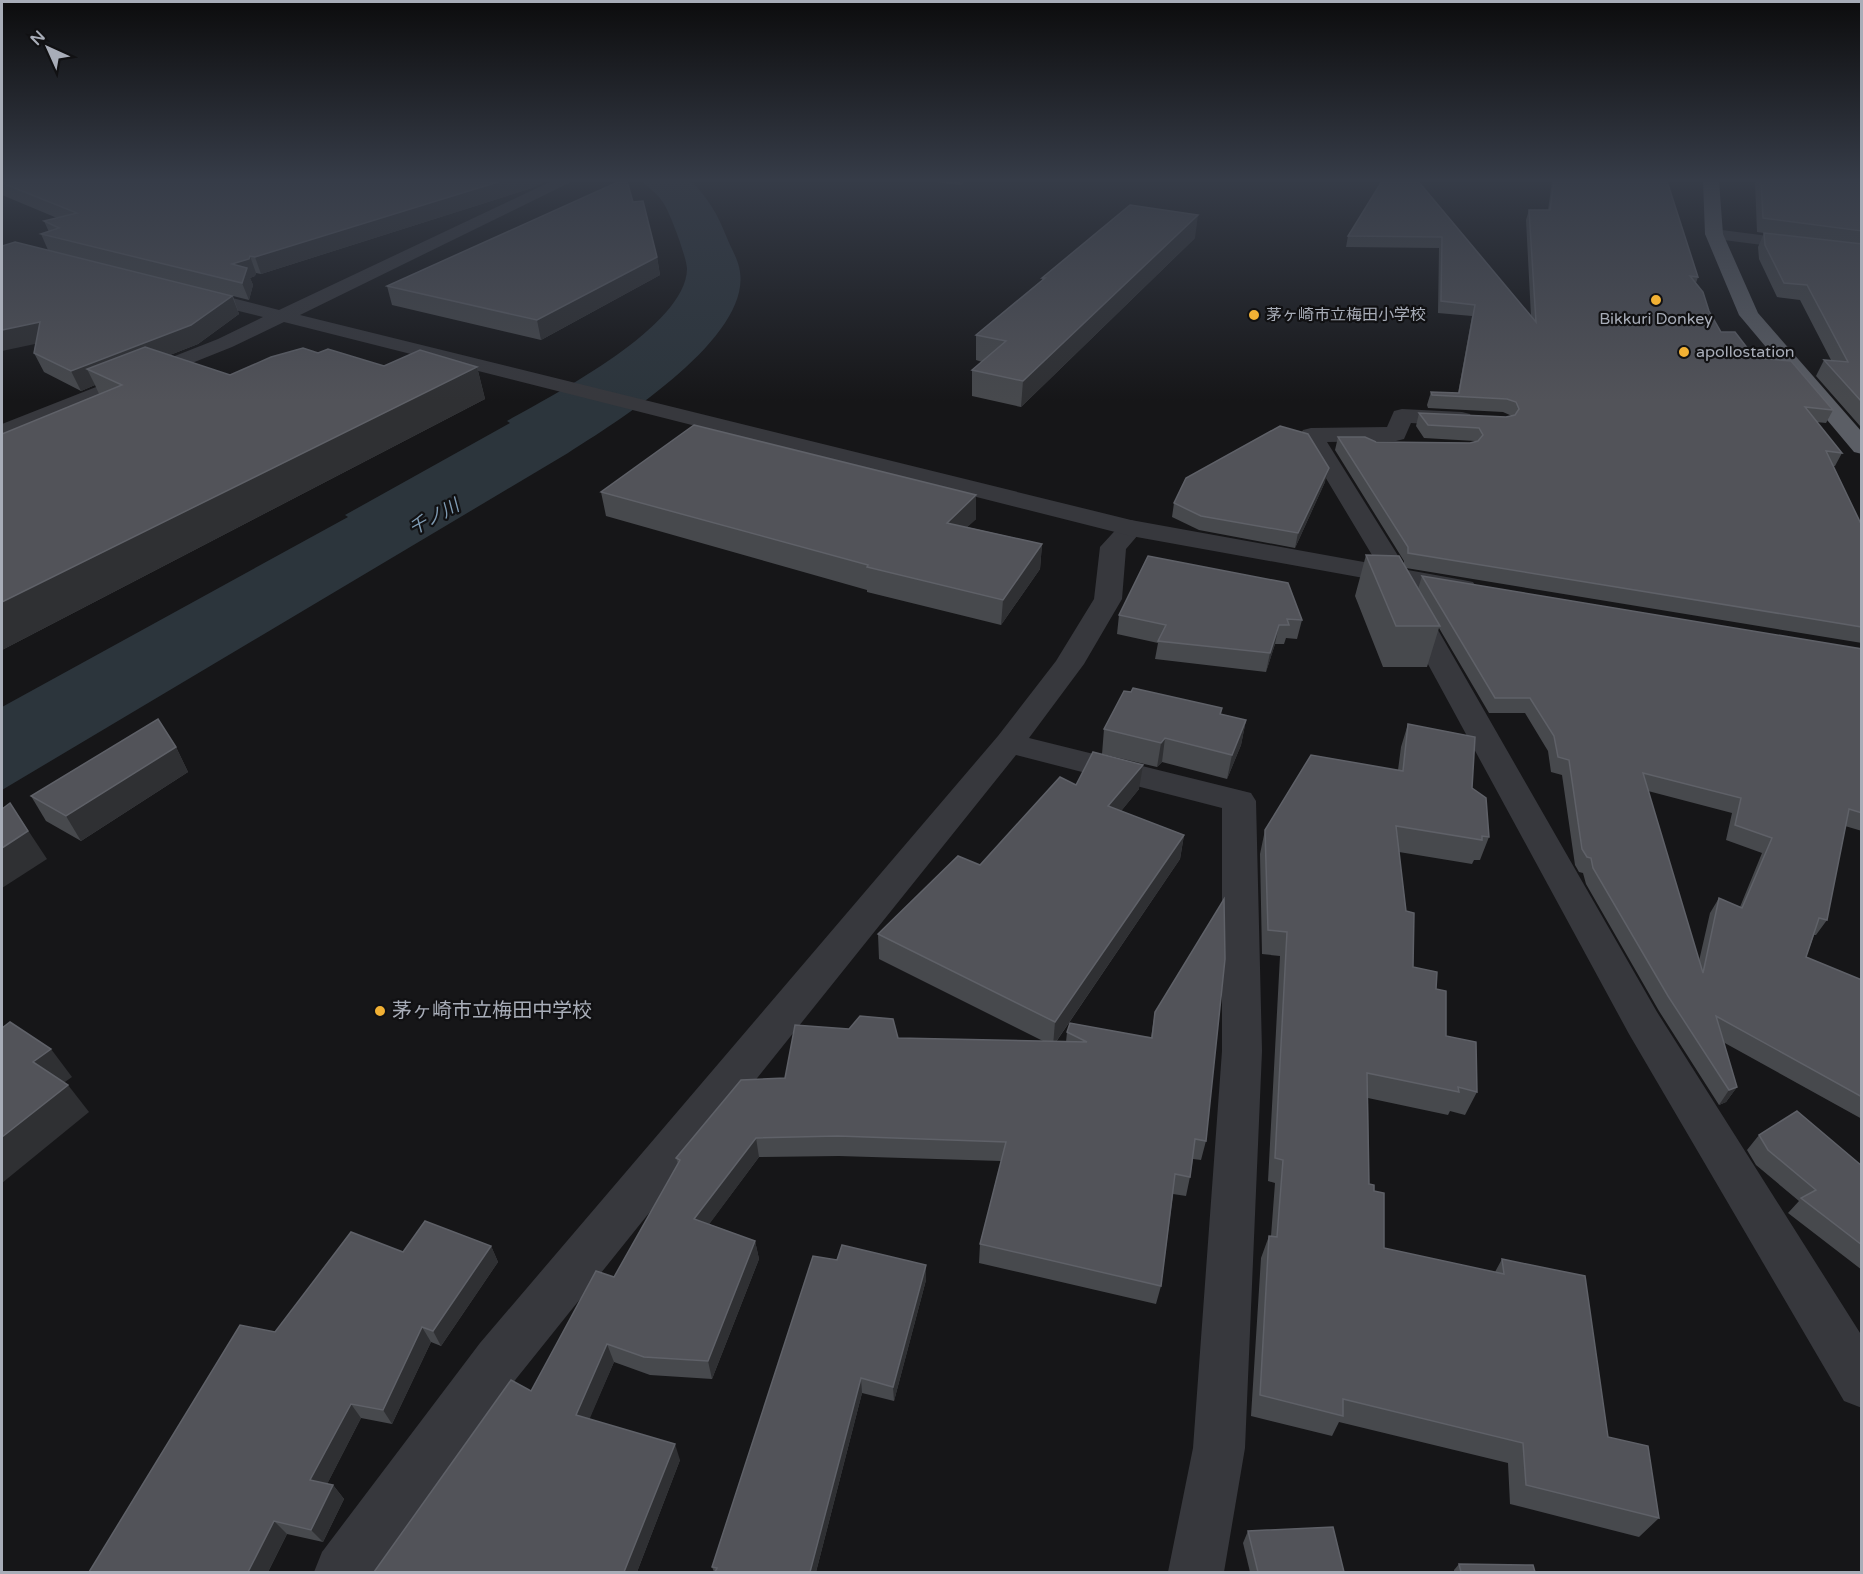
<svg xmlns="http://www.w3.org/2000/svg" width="1863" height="1574" font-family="'Varela Round','Noto Sans JP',sans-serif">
<rect width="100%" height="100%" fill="#161618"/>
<!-- water -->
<path fill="#2c353c" d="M642,181H691C709,199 718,215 727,238C731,248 739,261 740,272C750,339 617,422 568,453L2,790V707L348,517L345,515L510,423L507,421C553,395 686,327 687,269C687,258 670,213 664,204C659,195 649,188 642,181Z"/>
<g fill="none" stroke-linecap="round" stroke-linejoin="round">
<!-- minor -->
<g fill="#37383d" fill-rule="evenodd">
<path d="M1714,229L1862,248V258L1708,238L1705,234Z"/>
<path d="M1402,409L1462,412L1470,414L1473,419L1470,424L1462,426L1411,423L1404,439L1396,441L1327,442L1402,562C1393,575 1381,581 1366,578L1362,572L1375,560L1300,435L1303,430L1311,428L1387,427L1394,411Z"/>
<path d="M1131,520L1140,523L1144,528L1126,549L1122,599L1084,664L1029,738L1239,790L1251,793L1256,801L1262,1051L1245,1448L1224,1572H1168L1193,1448L1222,1051V808L1016,755L516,1379L375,1572H314L322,1552L480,1343L998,736L1056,661L1094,599L1100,547L1122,523Z"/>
<path d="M1412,601L1422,603L1426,609L1657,1012L1862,1336V1408L1844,1401L1629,1034L1398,609L1402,603Z"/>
</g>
<!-- tertiary -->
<path fill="#37383d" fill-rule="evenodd" d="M552,181H573L300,315L1131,520L1463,580L1473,582L1477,588L1473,594L1463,596L1131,536L284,322L232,347L2,439V424L218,339L263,317L186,298L184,294L186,290L193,288L279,310Z"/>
<!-- trunk -->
<path fill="#5b5e65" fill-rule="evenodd" d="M1703,181H1719L1723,234L1758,313L1862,432V454L1854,452L1739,315L1705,234Z"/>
</g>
<!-- wall -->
<g fill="#47494d" fill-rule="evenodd">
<path d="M2,181L532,188L261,274L256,273L255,276L250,278L253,285L249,300L233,296L239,314L198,344L170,355L230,375L318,353L384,366L477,367L485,399L2,650V434L99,394L95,385L81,391L44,372L34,353L48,250L41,234L49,232L44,221L57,218L2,195Z"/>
<path d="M928,181H966L960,185Z"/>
<path d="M1382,181L1531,316L1526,220L1529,210H1548L1552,181H1667L1698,277L1696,283L1709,311L1721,332L1755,358L1833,410L1826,423L1816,422L1842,453L1835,466H1833L1862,526V643L1406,568L1418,589L1422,576L1862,649V831L1845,826L1827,920L1816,935H1814L1806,957L1862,980V1119L1723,1042L1737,1087L1726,1102L1719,1105L1659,1011L1586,884L1583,873L1579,872L1575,865L1562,775L1551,772L1548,751L1525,713H1489L1439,628L1427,667H1383L1355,596L1366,555L1404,564V561L1335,450L1338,437L1376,442L1470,443L1475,442V441L1424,438L1416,426L1419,413L1506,417L1512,416L1503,412L1428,408L1427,405L1431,392L1458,393L1472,316L1438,313L1439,248L1346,247L1348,236ZM1648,791L1732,813L1726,840L1762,853L1740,907L1719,898L1710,913L1699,961Z"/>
<path d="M1755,181H1862V426H1860L1816,376L1824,360H1831L1800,300L1777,297L1759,259L1758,247L1764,233L1757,232Z"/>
<path d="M633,202L657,257L660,275L541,340L392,305L387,286Z"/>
<path d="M1195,238L1021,407L972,396V370L982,362L976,360V335L1042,280V278Z"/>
<path d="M1325,482L1295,548L1199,530L1172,517L1174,503Z"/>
<path d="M601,492L976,519L967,527L1042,544L1040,569L1001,625L867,592V590L606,516Z"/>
<path d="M1119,615L1302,620L1297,639L1286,638L1284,644H1275L1266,672L1155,659L1158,643L1117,634Z"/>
<path d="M1222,708L1221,714L1246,720L1241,745L1227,779L1162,762L1157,767L1102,754L1104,729Z"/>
<path d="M1408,724L1472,788L1489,837L1480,860H1474L1472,864L1399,852L1413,967L1436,989L1446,1036L1477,1092L1465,1115L1450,1111L1448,1115L1368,1098L1369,1184L1374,1191L1384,1248L1495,1272L1502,1259L1608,1437L1659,1518L1639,1537L1510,1504L1508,1463L1339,1422L1332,1436L1251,1416L1261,1258L1269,1236H1271L1275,1183L1268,1181L1280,956L1262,954L1260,854L1265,830L1398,770L1401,747Z"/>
<path d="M176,747L188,772L81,841L46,821L31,796Z"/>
<path d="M1076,785L1139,789L1121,811L1184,835L1180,859L1056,1042H1066L1067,1032L1151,1037L1155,1012L1206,1141L1201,1160L1193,1159L1190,1177L1186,1196L1173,1194L1161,1286L1156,1304L979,1263L980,1244L1001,1161L839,1156L759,1157L709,1224L755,1241L759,1259L712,1379L650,1375L614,1362L589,1419L680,1460L637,1572L531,1391L614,1277L678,1164L676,1158L785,1078L898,1038L1043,1041L879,959L878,934L980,865Z"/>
<path d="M1759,1135L1862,1166V1270L1788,1213L1799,1201L1756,1165L1747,1150Z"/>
<path d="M491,1246L498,1262L441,1346L431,1342L392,1424L361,1418L327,1484L333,1485L344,1499L323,1542L287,1534L268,1572L275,1332L403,1252Z"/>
<path d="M837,1260L926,1265V1280L894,1401L862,1393L816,1572H714L712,1567Z"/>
<path d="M1248,1531L1344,1572H1250L1243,1543Z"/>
<path d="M1459,1564L1535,1572H1454V1570Z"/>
</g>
<!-- shaded-wall -->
<g fill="#2f3033">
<path d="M501,181H547L532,188L261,274L255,257Z"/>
<path d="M960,181H966L960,185Z"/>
<path d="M1198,215L1195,238L1021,407L1023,381Z"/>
<path d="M250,256L256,273L255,276L250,278L253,285L249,300L242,283L232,264Z"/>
<path d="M657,257L660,275L541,340L537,320Z"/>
<path d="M232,296L239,314L198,344L109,379L87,369L95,385L81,391L71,371Z"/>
<path d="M40,322L49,341L2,351V330Z"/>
<path d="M477,367L485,399L2,650V602Z"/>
<path d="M1329,468L1325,482L1295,548L1298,533Z"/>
<path d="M976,495V519L946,547L947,523Z"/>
<path d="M1042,544L1040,569L1001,625L1003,600Z"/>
<path d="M1279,625L1275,644L1266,672L1270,653Z"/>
<path d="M1246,720L1241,745L1227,779L1232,755Z"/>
<path d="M1165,738L1162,762L1157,767L1161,743Z"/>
<path d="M176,747L188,772L81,841L66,816Z"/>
<path d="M1143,765L1139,789L1105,831L1108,806Z"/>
<path d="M10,803L47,859L2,888V848Z"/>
<path d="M1184,835L1180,859L1053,1046L1055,1022Z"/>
<path d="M51,1049L72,1077L55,1089L33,1062Z"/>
<path d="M68,1085L89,1112L2,1183V1137Z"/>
<path d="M1737,1087L1726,1102L1719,1105L1729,1090Z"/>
<path d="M756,1138L759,1157L699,1238L694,1219Z"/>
<path d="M755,1241L759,1259L712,1379L708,1361Z"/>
<path d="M491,1246L498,1262L441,1346L433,1331Z"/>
<path d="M926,1265V1280L894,1401L893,1387Z"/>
<path d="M422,1327L431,1342L392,1424L383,1410Z"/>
<path d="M607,1344L614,1362L584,1432L576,1415Z"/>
<path d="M861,1378L862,1393L816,1572H810Z"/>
<path d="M351,1404L361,1418L322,1494L310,1480Z"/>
<path d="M675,1444L680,1460L637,1572H624Z"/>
<path d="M333,1485L344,1499L323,1542L311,1530Z"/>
<path d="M274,1521L287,1534L268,1572H248Z"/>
</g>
<!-- building -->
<g fill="#525359" stroke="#5f6168" stroke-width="1.5" fill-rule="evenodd">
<path d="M2,181H501L255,257L250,256L249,259L232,264L247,268L242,283L41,234L59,228L44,221L77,213L2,183Z"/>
<path d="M620,181H627L633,202L643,201L657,257L537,320L387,286Z"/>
<path d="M1382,181H1418L1536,322L1529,210H1550L1554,181H1667L1698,277L1690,276L1703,292L1709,311L1721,332H1735L1755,358L1791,361L1833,410L1805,407L1842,453L1826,451L1862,526V627L1408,553V547L1338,437H1365L1376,442L1470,443L1478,441L1483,435L1479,428L1428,425L1419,413L1506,417L1515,415L1519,409L1516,402L1507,399L1432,395L1431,392L1459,393L1475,305L1441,301L1442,237L1348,236Z"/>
<path d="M1761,181H1862V231L1763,218Z"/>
<path d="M1130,205L1198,215L1023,381L972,370L1006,341L976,335L1045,278H1042Z"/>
<path d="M1764,233L1862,244V402L1824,360L1848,362L1807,285L1784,283L1765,245Z"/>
<path d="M15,242L232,296L191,325L71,371L34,353L40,322L2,330V246Z"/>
<path d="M145,347L230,375L271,357L303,348L318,353L328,349L384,366L420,350L477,367L2,602V434L122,385L87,369Z"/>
<path d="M694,425L976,495L947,523L1042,544L1003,600L867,567L868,565L601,492Z"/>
<path d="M1280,426L1308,434L1329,468L1298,533L1201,516L1174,503L1186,478Z"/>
<path d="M1366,555L1399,556L1440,626H1396Z"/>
<path d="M1148,556L1288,583L1302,620L1287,619L1289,625H1279L1270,653L1158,641L1166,625L1119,615Z"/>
<path d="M1422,576L1862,649V813L1849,809L1827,920L1819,918L1806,957L1862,980V1097L1716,1016L1737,1087L1729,1090L1668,996L1593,868L1591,858L1587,857L1582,849L1569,760L1558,757L1554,736L1530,698H1495ZM1643,773L1741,798L1735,825L1772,838L1742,908L1719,898L1703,973Z"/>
<path d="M1133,688L1222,708L1220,714L1246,720L1232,755L1165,738L1161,743L1104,729L1124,691L1131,692Z"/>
<path d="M158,719L176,747L66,816L31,796Z"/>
<path d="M1408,724L1475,737L1472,788L1486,798L1489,837L1482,836V840L1396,826L1406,911L1414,913L1413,967L1437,972L1436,989L1446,991V1036L1476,1042L1477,1092L1458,1087L1459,1092L1367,1073L1369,1184L1374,1185V1191L1384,1193V1248L1504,1274L1502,1259L1585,1276L1608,1437L1648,1446L1659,1518L1526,1485L1523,1443L1343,1399V1416L1260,1395L1269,1236L1277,1237L1283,1160L1275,1158L1287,932L1268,930L1265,830L1311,755L1403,771Z"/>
<path d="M1093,752L1143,765L1108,806L1184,835L1055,1022L878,934L958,856L980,865L1060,777L1076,785Z"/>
<path d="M10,803L28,831L2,848V809Z"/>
<path d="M1224,899L1225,959L1206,1141L1195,1139L1190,1177L1175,1174L1161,1286L980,1244L1006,1142L838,1136L756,1138L694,1219L755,1241L708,1361L644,1357L607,1344L576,1415L675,1444L624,1572H374L511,1380L531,1391L596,1271L614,1277L680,1160L676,1158L741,1080L785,1078L795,1025L849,1029L860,1016L893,1019L898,1038L1087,1042L1067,1032L1070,1023L1152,1038L1155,1012Z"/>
<path d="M10,1022L51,1049L33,1062L68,1085L2,1137V1028Z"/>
<path d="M1797,1111L1862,1166V1245L1801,1198L1816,1190L1768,1150L1759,1135Z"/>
<path d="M425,1221L491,1246L433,1331L422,1327L383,1410L351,1404L310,1480L333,1485L311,1530L274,1521L248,1572H89L240,1325L275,1332L351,1232L403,1252Z"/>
<path d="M842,1245L926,1265L893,1387L861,1378L810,1572H715L717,1568L712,1567L813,1256L837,1260Z"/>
<path d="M1333,1527L1344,1572H1258L1248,1531Z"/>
<path d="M1459,1564L1533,1565L1535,1572H1461Z"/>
</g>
<!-- sky -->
<linearGradient id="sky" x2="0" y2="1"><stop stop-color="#0c0c0d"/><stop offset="0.45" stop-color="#363c48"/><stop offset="1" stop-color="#363c48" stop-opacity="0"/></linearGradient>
<rect width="1863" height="401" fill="url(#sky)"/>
<!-- markers -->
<g fill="#f2b134" stroke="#111113" stroke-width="2">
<circle cx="1656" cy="300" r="6"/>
<circle cx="1254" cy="315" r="6"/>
<circle cx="1684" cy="352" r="6"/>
<circle cx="380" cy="1011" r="6"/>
</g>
<g text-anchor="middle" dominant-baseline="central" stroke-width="4.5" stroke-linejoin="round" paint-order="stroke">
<!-- far-poi labels -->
<g font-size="16" fill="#a8adb8" stroke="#111113" text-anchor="start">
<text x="1266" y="315">茅ヶ崎市立梅田小学校</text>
<text x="1656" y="319" text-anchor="middle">Bikkuri Donkey</text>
<text x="1696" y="352">apollostation</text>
</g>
<!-- far-water labels -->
<g font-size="18" font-style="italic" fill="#7f9bb3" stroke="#111113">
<text transform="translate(434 517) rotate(-29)">千ノ川</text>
</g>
<!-- poi labels -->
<g font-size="20" fill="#a8adb8" stroke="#111113" text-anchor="start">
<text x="392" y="1011">茅ヶ崎市立梅田中学校</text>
</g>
</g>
<!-- border -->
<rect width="1863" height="1574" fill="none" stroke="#a8adb8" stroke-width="6"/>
<!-- north arrow -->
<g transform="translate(48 48) rotate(315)" stroke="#111113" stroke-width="4.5" paint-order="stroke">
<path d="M0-4.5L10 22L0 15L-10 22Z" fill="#a8adb8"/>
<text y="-9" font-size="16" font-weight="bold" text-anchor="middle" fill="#a8adb8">N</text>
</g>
</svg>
